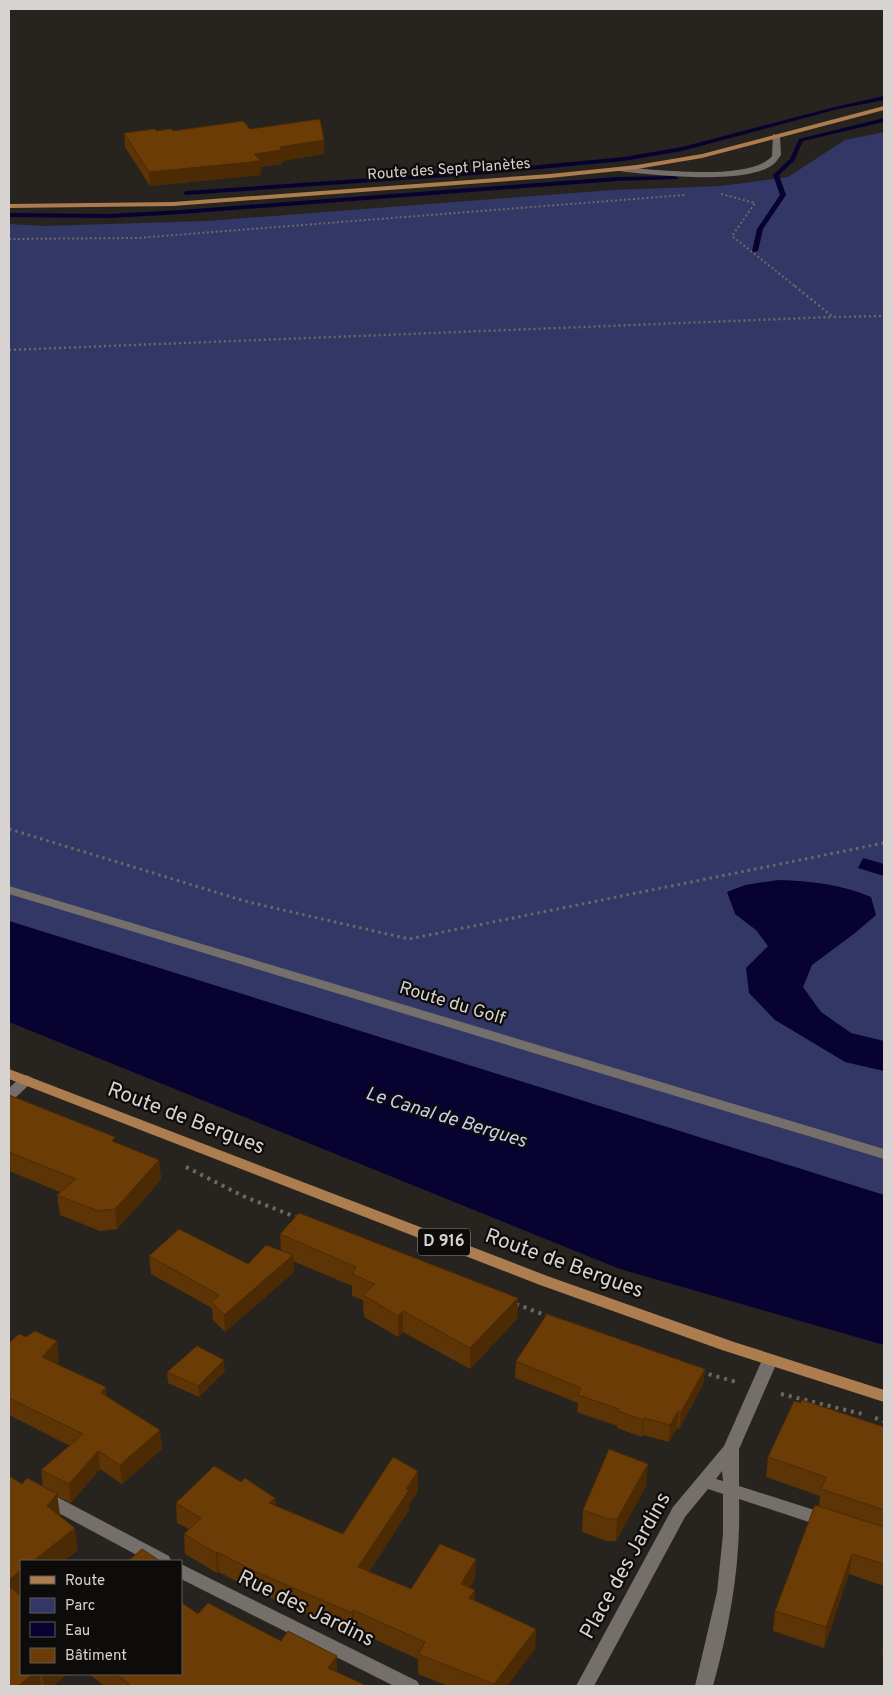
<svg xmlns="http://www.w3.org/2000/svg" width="893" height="1695" font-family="Overpass,sans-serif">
<rect width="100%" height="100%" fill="#27231f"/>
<!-- green -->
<path fill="#323765" d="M884,132V1195L9,921V224L44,226L207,221L613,190L721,186L788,177L845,140Z"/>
<!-- water -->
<g fill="#080231">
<path d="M863,858L884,864V876L858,868Z"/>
<path d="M778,880C811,881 840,884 871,897L876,915L855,933L812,965L803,987L821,1012L851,1033L884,1041V1071L845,1062L775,1020L749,993L746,968L768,946L756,930L735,914L727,892L745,885Z"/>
<path d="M9,921L884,1195V1345L620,1269L9,1022Z"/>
</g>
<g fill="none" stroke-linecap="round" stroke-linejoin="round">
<!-- stream -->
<g fill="#080231" fill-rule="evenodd">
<path d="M884,96V100L838,109L682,151L624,161L488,174L186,195L183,193L186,191L488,170L624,157L682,147L835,107Z"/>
<path d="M884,118V122L803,141L794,161L779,175L786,195L763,229L758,251L753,252L752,251L757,229L780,195L773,175L790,159L799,139Z"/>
<path d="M676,176L678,177V179L617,181L181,214L110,218L9,217V213L110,214L181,210L617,177Z"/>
</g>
<!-- path-far3 -->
<g stroke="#6c6864" stroke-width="2" stroke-dasharray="2 2.5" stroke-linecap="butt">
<path d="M721,194L755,203L732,236L796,287"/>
<path d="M9,239L137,238L685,195"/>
</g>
<!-- path-far2 -->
<g stroke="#6c6864" stroke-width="2.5" stroke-dasharray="2 3" stroke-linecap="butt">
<path d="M795,286L833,317L884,316"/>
<path d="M9,350L832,317"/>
</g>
<!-- path-far1 -->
<path stroke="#6c6864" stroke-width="3" stroke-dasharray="2.5 4" stroke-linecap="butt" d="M9,829L248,902L409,939L884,843"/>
<!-- path -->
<g stroke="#6c6864" stroke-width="4" stroke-dasharray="3 5" stroke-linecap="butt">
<path d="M186,1167L243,1196L298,1218"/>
<path d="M516,1304L550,1317"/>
<path d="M701,1372L736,1382"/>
<path d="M781,1394L862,1414"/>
<path d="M875,1418L884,1421"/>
</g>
<!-- minor -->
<g fill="#756f6b" fill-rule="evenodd">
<path d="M773,134L780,136L781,155C778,159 775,164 771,166C742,185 654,175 619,171L615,169L619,167C652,169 751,182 772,156Z"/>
<path d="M9,886L884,1149V1159L9,894Z"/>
<path d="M26,1075L31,1077L33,1080L31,1083L14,1099L9,1101V1088L21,1077Z"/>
<path d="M770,1354L776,1356L778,1360L739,1449V1486L833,1516L835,1521L833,1526L827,1528L739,1499C741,1563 730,1625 713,1686H695L717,1592L723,1534V1494L708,1489L685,1517L594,1686H576L673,1507L724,1446L762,1360L764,1356ZM722,1471L723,1481L716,1479Z"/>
<path d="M44,1490L169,1556L171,1561H148L38,1502L36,1497L38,1492Z"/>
<path d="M181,1564L417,1681L420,1686H394L181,1579Z"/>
</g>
<!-- major -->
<g fill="#ad7d4f" fill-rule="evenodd">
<path d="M884,106V110L702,158L637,169L550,178L173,206L9,208V204L173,202L550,174L637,165L702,154Z"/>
<path d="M9,1069L550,1277L734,1342L884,1390V1402L722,1350L540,1285L9,1079Z"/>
</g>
</g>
<!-- wall -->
<g fill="#5c3405">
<path d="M250,129L324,140V154L282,161V164L261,167V175L150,186L125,147L124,133L156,131Z"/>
<path d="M9,1095L116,1143L159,1160L161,1180L117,1229L100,1231L60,1215L57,1195L60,1192L9,1171Z"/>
<path d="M280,1234L518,1298L517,1319L470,1369L403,1332L398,1337L364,1317L363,1300L352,1296V1286L293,1261L294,1272L225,1332L213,1320L212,1308L151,1274L149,1256L248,1264L281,1250Z"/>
<path d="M9,1343L59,1360L56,1364L160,1430L162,1449L122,1484L100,1469L71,1503L57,1496L60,1516L78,1550L64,1561H21V1595L20,1596L21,1674H67L53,1686H9L22,1484L43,1487L41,1470L70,1446L9,1415Z"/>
<path d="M516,1361L705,1369L703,1385L679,1429L677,1428L669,1442L643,1435L642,1437L617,1428V1426L577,1412L578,1403L515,1378Z"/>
<path d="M225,1371L199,1397L168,1383L167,1372Z"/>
<path d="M884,1427V1586L849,1574L824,1648L773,1631L775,1611L819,1506L820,1496L766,1477L768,1457Z"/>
<path d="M418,1471V1491L409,1505V1510L369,1572L411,1589L475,1579L470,1588L475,1590L474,1600L536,1629L535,1649L507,1686H448L418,1674V1659L354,1630L352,1633L256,1592L219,1572L217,1573L185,1554L184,1534L189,1529L177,1523L176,1503L241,1482L275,1498L276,1506L343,1534Z"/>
<path d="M646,1486L616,1541H607L582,1532L583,1510Z"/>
<path d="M198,1614L281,1641L337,1656V1672L367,1686H105L89,1674H181Z"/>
<path d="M884,1637V1653H882Z"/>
</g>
<!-- shaded-wall -->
<g fill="#4b2a04">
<path d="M324,140V154L282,161V164L261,167V175L150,186L149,172L254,154L280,147Z"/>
<path d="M159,1160L161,1180L117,1229L115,1209Z"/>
<path d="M293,1255L294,1272L225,1332L224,1315Z"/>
<path d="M518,1298L517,1319L470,1369V1348Z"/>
<path d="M403,1311V1332L398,1337V1316Z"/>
<path d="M57,1341L59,1360L45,1376L42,1357Z"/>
<path d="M224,1360L225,1371L199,1397L198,1386Z"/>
<path d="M705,1369L703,1385L679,1429L681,1412Z"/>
<path d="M106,1387L108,1406L101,1393Z"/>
<path d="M678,1411L677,1428L669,1442L670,1425Z"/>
<path d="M644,1418L643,1435L642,1437L643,1420Z"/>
<path d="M160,1430L162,1449L122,1484L120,1465Z"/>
<path d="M98,1451L100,1469L71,1503L69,1484Z"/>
<path d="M648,1464L646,1486L616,1541L617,1519Z"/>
<path d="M418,1471V1491L409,1505V1510L359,1587L358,1567Z"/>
<path d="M57,1494L60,1516L47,1506Z"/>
<path d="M275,1498L276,1518L269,1503Z"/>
<path d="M75,1528L78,1550L64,1561H33Z"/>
<path d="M217,1552L219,1572L217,1573L216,1553Z"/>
<path d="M852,1554L849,1574L824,1648L826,1627Z"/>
<path d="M476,1559L475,1579L460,1604L461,1584Z"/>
<path d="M21,1570V1595L9,1605V1580Z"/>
<path d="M475,1590L474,1610L469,1598Z"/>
<path d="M353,1610L354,1630L352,1633V1613Z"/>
<path d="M536,1629L535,1649L507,1686H494V1684Z"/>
<path d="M337,1656V1679L328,1668Z"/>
<path d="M33,1674H39L41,1686H18Z"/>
<path d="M42,1674H67L53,1686H44Z"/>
</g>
<!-- building -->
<g fill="#6b3c06" stroke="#4b2a04">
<path d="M320,119L324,140L280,147L282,150L254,154L261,161L149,172L124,133L155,129L156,131L171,129L173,131L243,121L250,129Z"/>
<path d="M9,1095L115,1137L112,1141L159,1160L115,1209L98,1211L57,1195L76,1179L9,1152Z"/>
<path d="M299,1213L518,1298L470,1348L403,1311L398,1316L363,1295L375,1284L352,1274L356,1267L280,1234Z"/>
<path d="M179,1229L248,1264L266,1245L293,1255L224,1315L212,1302L219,1295L149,1256Z"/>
<path d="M547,1314L705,1369L681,1412L678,1411L670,1425L644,1418L643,1420L618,1411L619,1409L578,1395L581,1388L516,1361Z"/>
<path d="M35,1331L57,1341L42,1357L106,1387L101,1393L160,1430L120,1465L98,1451L69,1484L41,1470L83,1434L9,1398V1343L19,1334L26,1337Z"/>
<path d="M197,1346L224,1360L198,1386L167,1372Z"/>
<path d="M802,1400L884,1427V1510L821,1489L826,1477L768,1457L794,1401L801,1403Z"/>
<path d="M609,1449L648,1464L617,1519H608L583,1510Z"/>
<path d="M393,1457L418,1471L406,1489L409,1490L358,1567L411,1589L440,1544L476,1559L461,1584L475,1590L469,1598L536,1629L494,1684L418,1654L425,1642L353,1610L352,1613L254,1571L217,1552L216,1553L184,1534L201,1518L176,1503L214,1466L241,1482L245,1478L275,1498L269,1503L343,1534Z"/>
<path d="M9,1476L22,1484L27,1478L57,1494L47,1506L75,1528L33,1561H21V1570L9,1580Z"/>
<path d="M815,1505L884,1527V1564L852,1554L826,1627L775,1611Z"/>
<path d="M142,1549L160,1561H128Z"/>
<path d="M9,1586L21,1596V1674H33L18,1686H9Z"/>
<path d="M181,1602L198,1614L208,1603L281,1641L288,1631L337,1656L328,1668L367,1686H126L129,1684L116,1674H181Z"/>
</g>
<g text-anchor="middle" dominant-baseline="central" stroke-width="4.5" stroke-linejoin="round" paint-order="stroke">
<!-- far-street labels -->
<g font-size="15" fill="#d6d3d0" stroke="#0e0c0b">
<text transform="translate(449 170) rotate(-4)">Route des Sept Planètes</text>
</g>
<!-- shield labels -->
<rect fill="#0e0c0b" stroke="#9a9795" stroke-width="1" x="418" y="1228.5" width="52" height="27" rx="4"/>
<g font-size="16" font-weight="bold" fill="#d6d3d0">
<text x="444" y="1242">D 916</text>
</g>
<!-- street labels -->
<g font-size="18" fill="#d6d3d0" stroke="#0e0c0b">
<text transform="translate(452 1004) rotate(17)">Route du Golf</text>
</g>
<!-- water labels -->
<g font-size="19" font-style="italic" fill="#c7cef0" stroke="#0e0c0b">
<text transform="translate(446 1118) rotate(17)">Le Canal de Bergues</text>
</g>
<!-- near-street labels -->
<g font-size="21" fill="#d6d3d0" stroke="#0e0c0b">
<text transform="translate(186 1119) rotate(21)">Route de Bergues</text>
<text transform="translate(564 1264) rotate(20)">Route de Bergues</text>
<text transform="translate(626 1566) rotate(-61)">Place des Jardins</text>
<text transform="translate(306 1609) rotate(26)">Rue des Jardins</text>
</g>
</g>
<!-- border -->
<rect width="893" height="1695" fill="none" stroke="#d6d3d0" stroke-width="20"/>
<!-- legend -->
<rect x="20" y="1560" width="162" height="115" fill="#0e0c0b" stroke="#5e5c5a"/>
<rect x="30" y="1576" width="25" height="8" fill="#ad7d4f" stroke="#5e5c5a"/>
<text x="65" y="1585" font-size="15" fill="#d6d3d0">Route</text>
<rect x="30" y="1598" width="25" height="15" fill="#323765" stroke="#5e5c5a"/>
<text x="65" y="1610" font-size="15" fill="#d6d3d0">Parc</text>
<rect x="30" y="1622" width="25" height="15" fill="#080231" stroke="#5e5c5a"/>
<text x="65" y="1635" font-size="15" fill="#d6d3d0">Eau</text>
<rect x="30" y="1648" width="25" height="15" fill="#6b3c06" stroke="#5e5c5a"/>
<text x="65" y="1660" font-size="15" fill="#d6d3d0">Bâtiment</text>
</svg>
